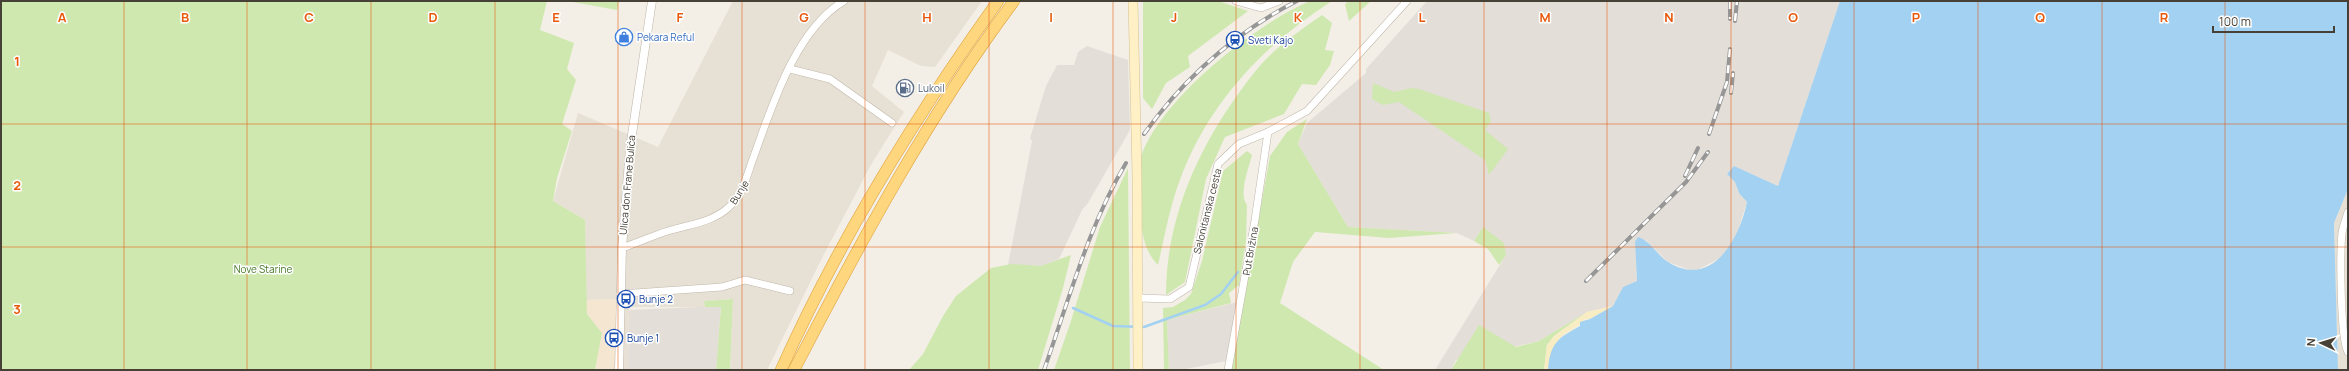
<svg xmlns="http://www.w3.org/2000/svg" width="2349" height="371" font-family="Manrope,sans-serif">
<rect width="100%" height="100%" fill="#f3efe7"/>
<!-- residential -->
<g fill="#e7e1d5">
<path d="M733,1H982L935,67L921,66L888,50L872,86L904,112L872,163L824,254L767,370H730L733,299L704,301L705,307H629L628,370H616L617,299L586,300L585,220L553,201L578,113L658,147Z"/>
<path d="M2348,189V370H2338L2334,223Z"/>
</g>
<!-- commercial -->
<path fill="#f5e6d1" d="M617,299L616,370H595L602,333L587,314L586,300Z"/>
<!-- industrial -->
<g fill="#e3ded8">
<path d="M1427,1H1840L1778,186L1734,166L1727,174L1735,182L1739,193L1747,202L1735,239L1720,258L1699,269L1690,270L1668,262L1646,240L1635,242L1637,281L1623,287L1613,306L1587,312L1539,341L1456,360L1451,370H1435L1506,255L1483,227L1474,241L1457,233L1348,227L1298,144L1307,123L1366,73V69Z"/>
<path d="M1087,46L1128,60L1130,130L1088,203L1082,210L1059,259L1041,266L1008,265L1032,141L1030,138L1046,86L1057,65H1074L1078,52Z"/>
<path d="M1237,302L1226,361L1181,370H1169L1167,320Z"/>
<path d="M721,306L716,370H628L629,310Z"/>
</g>
<!-- green -->
<g fill="#cfe8af">
<path d="M1,1H547L540,30L574,43L567,69L576,80L562,124L572,131L557,178L553,201L585,220L587,314L602,333L595,370H1Z"/>
<path d="M567,1H619L617,10Z"/>
<path d="M1143,1H1218L1248,11L1188,56L1190,67L1166,83L1152,109L1143,98Z"/>
<path d="M1310,1H1332C1265,44 1210,101 1181,177C1170,205 1165,235 1158,265C1142,249 1141,227 1141,205C1141,190 1137,168 1142,154C1163,97 1256,24 1310,1Z"/>
<path d="M1349,1H1371L1349,21L1345,4Z"/>
<path d="M1322,15L1332,23L1325,50L1334,51L1330,65L1316,85L1302,84L1284,114L1225,137L1206,179L1185,282L1166,295C1166,222 1195,155 1236,97C1248,80 1262,61 1278,48C1291,36 1307,26 1322,15Z"/>
<path d="M1373,83L1394,92L1412,88L1419,89L1489,113L1491,121L1485,130L1508,149L1489,175L1485,160L1399,102L1383,105L1372,99Z"/>
<path d="M1307,119L1298,144L1348,227L1457,233L1389,238L1315,232L1293,262L1280,303L1384,370H1231L1270,156L1287,132Z"/>
<path d="M1247,151L1252,155C1249,168 1238,194 1247,205L1246,241L1239,285L1229,293L1231,303L1167,320L1169,370H1164L1163,308L1173,307L1185,300L1191,294L1202,261L1223,171Z"/>
<path d="M1128,168L1130,370H1054L1070,324L1100,227Z"/>
<path d="M1483,227L1504,243L1506,255L1499,265L1488,249L1474,241Z"/>
<path d="M1071,255L1063,288L1038,370H909L923,354L943,316L956,296L991,268L1011,264L1041,266Z"/>
<path d="M733,299L730,370H716L721,307H705L704,301Z"/>
<path d="M1587,312L1554,336L1547,345L1544,370H1451L1479,325L1516,347L1539,341Z"/>
</g>
<!-- sand -->
<path fill="#f8ecc2" d="M1613,306L1590,319H1585C1578,328 1570,329 1562,336C1552,345 1549,358 1548,370H1544L1547,345L1554,336L1587,312Z"/>
<!-- water -->
<path fill="#a2d1f1" d="M1840,1H2348V189L2334,223L2338,370H1548C1550,343 1558,338 1580,326V322L1590,319L1613,306L1623,287L1637,281L1635,242L1638,237C1652,242 1657,255 1668,262C1713,290 1740,237 1747,202L1739,193L1735,182L1727,174L1734,166L1778,186Z"/>
<g fill="none" stroke-linecap="round" stroke-linejoin="round">
<!-- stream -->
<path stroke="#a2d1f1" stroke-width="2.5" d="M1073,308L1113,326L1144,327L1205,305L1221,294L1238,272"/>
<defs>
<g id="minor">
<path d="M1236,1L1261,8L1279,1"/>
<path d="M790,69L830,79L892,123"/>
<path d="M2348,212C2346,219 2343,226 2342,233C2340,253 2340,337 2348,352"/>
<path d="M622,248C637,243 652,236 668,231C689,224 712,223 729,207C744,193 747,174 754,156C772,106 796,29 844,1"/>
<path d="M620,294L722,287L745,280L790,291"/>
<path d="M1138,298L1170,299L1189,287L1218,164L1239,144L1268,132L1307,111L1407,1"/>
<path d="M1228,370L1255,220L1268,132"/>
</g>
<path id="tertiary" d="M619,370L622,248L630,148L652,1"/>
<path id="secondary" d="M1133,1L1137,175L1138,370"/>
<g id="trunk">
<path d="M781,370C839,240 915,117 998,1"/>
<path d="M794,370C860,243 928,116 1014,1"/>
</g>
</defs>
<!-- minor casing -->
<use href="#minor" stroke="#bfb7a9" stroke-width="8"/>
<!-- tertiary casing -->
<use href="#tertiary" stroke="#bfb7a9" stroke-width="9"/>
<!-- secondary casing -->
<use href="#secondary" stroke="#d4c396" stroke-width="10"/>
<!-- trunk casing -->
<use href="#trunk" stroke="#de9f36" stroke-width="12"/>
<!-- minor -->
<use href="#minor" stroke="#fff" stroke-width="7"/>
<!-- tertiary -->
<use href="#tertiary" stroke="#fff" stroke-width="8"/>
<!-- secondary -->
<use href="#secondary" stroke="#fff0c5" stroke-width="9"/>
<!-- trunk -->
<use href="#trunk" stroke="#fed67d" stroke-width="11"/>
<defs>
<g id="rail">
<path d="M1730,1V19"/>
<path d="M1735,21L1737,1"/>
<path d="M1731,93L1733,73"/>
<path d="M1144,134C1184,78 1236,32 1297,1"/>
<path d="M1709,134L1727,82L1730,49"/>
<path d="M1685,176L1698,148"/>
<path d="M1586,281L1686,182L1708,152"/>
<path d="M1044,370C1069,300 1088,227 1126,163"/>
</g>
</defs>
<!-- rail casing -->
<use href="#rail" stroke="#969696" stroke-width="4"/>
<!-- rail -->
<use href="#rail" stroke="#fff" stroke-width="2.5" stroke-dasharray="8" stroke-linecap="butt"/>
</g>
<!-- grid -->
<path fill="none" stroke="#e8590c" stroke-width="1" stroke-opacity="0.55" d="M124,1V370M247,1V370M371,1V370M495,1V370M618,1V370M742,1V370M865,1V370M989,1V370M1113,1V370M1236,1V370M1360,1V370M1484,1V370M1607,1V370M1731,1V370M1854,1V370M1978,1V370M2102,1V370M2225,1V370M1,124H2348M1,247H2348"/>
<!-- icons -->
<defs>
<symbol id="shop-ring" viewBox="-11 -11 22 22"><circle r="9.5" fill="#fff" stroke="#3f7fe0" stroke-width="1.5"/><path d="M-5-2.5h2.3a2.7 3.5 0 0 1 5.4 0H5L5.5 6h-11ZM-1.5-2.5h3a1.5 2.3 0 0 0-3 0Z" fill="#3f7fe0"/></symbol>
<symbol id="station-ring" viewBox="-11 -11 22 22"><circle r="9.5" fill="#fff" stroke="#1a4fb4" stroke-width="1.5"/><path d="M-3-6H3Q5-6 5-4V2Q5 4 3 4L4.5 6H3L1.5 4h-3L-3 6H-4.5L-3 4Q-5 4-5 2V-4Q-5-6-3-6ZM-3.5-4v3h7v-3ZM-3.5 1v1.5H-2V1ZM2 1v1.5H3.5V1Z" fill="#1a4fb4"/></symbol>
<symbol id="fuel-ring" viewBox="-11 -11 22 22"><circle r="9.5" fill="#fff" stroke="#5c6f8a" stroke-width="1.5"/><path d="M-5.5-6h7V0h2V4h1.3V-2.5L3-4.5l.8-.8L6-3V5H2.5V1h-1V6h-7ZM-4.2-4.7v3.2H.2V-4.7Z" fill="#5c6f8a"/></symbol>
<symbol id="bus-ring" viewBox="-11 -11 22 22"><circle r="9.5" fill="#fff" stroke="#1a4fb4" stroke-width="1.5"/><path d="M-5-6H5V4H4V6H2V4H-2V6H-4V4H-5ZM-3.5-4V0h7V-4ZM-3.5 1.2v1.5H-2V1.2ZM2 1.2v1.5H3.5V1.2Z" fill="#1a4fb4"/></symbol>
</defs>
<g fill-rule="evenodd">
<use href="#shop-ring" x="614" y="27" width="20" height="20"/>
<use href="#station-ring" x="1225" y="30" width="20" height="20"/>
<use href="#fuel-ring" x="895" y="78" width="20" height="20"/>
<use href="#bus-ring" x="616" y="289" width="20" height="20"/>
<use href="#bus-ring" x="604" y="328" width="20" height="20"/>
</g>
<g text-anchor="middle" dominant-baseline="central" stroke-width="3" stroke-linejoin="round" paint-order="stroke">
<!-- shop labels -->
<g font-size="10" fill="#366cbe" stroke="#fff" text-anchor="start">
<text x="637" y="37">Pekara Reful</text>
</g>
<!-- transit labels -->
<g font-size="10" fill="#164399" stroke="#fff" text-anchor="start">
<text x="1248" y="40">Sveti Kajo</text>
<text x="639" y="299">Bunje 2</text>
<text x="627" y="338">Bunje 1</text>
</g>
<!-- service labels -->
<g font-size="10" fill="#4e5e75" stroke="#fff" text-anchor="start">
<text x="918" y="88">Lukoil</text>
</g>
<!-- street labels -->
<g font-size="10" fill="#464036" stroke="#fff">
<text transform="translate(627 185) rotate(-85)">Ulica don Frane Bulića</text>
<text transform="translate(739 192) rotate(-58)">Bunje</text>
<text transform="translate(1207 211) rotate(-76)">Salonitanska cesta</text>
<text transform="translate(1250 251) rotate(-80)">Put Brižina</text>
</g>
<!-- park labels -->
<g font-size="10" fill="#477928" stroke="#fff">
<text x="263" y="269">Nove Starine</text>
</g>
</g>
<g font-size="13" text-anchor="middle" font-weight="bold" fill="#e8590c" stroke="#fff" stroke-width="3" stroke-linejoin="round" paint-order="stroke">
<text x="62" y="22">A</text>
<text x="185" y="22">B</text>
<text x="309" y="22">C</text>
<text x="433" y="22">D</text>
<text x="556" y="22">E</text>
<text x="680" y="22">F</text>
<text x="804" y="22">G</text>
<text x="927" y="22">H</text>
<text x="1051" y="22">I</text>
<text x="1174" y="22">J</text>
<text x="1298" y="22">K</text>
<text x="1422" y="22">L</text>
<text x="1545" y="22">M</text>
<text x="1669" y="22">N</text>
<text x="1793" y="22">O</text>
<text x="1916" y="22">P</text>
<text x="2040" y="22">Q</text>
<text x="2164" y="22">R</text>
<text x="17" y="66">1</text>
<text x="17" y="190">2</text>
<text x="17" y="314">3</text>
</g>
<!-- border -->
<rect width="2349" height="371" fill="none" stroke="#464036" stroke-width="4"/>
<!-- north arrow -->
<g transform="translate(2321 343) rotate(274)" stroke="#ffffff" stroke-width="3" paint-order="stroke">
<path d="M0-3L7 15L0 10L-7 15Z" fill="#464036"/>
<text y="-6" font-size="11" font-weight="bold" text-anchor="middle" fill="#464036">N</text>
</g>
<!-- scale -->
<path d="M2213 26v6h121v-6" fill="none" stroke="#464036" stroke-width="2"/>
<text x="2219" y="26" font-size="12" fill="#464036" stroke="#ffffff" stroke-width="3" paint-order="stroke">100 m</text>
</svg>
